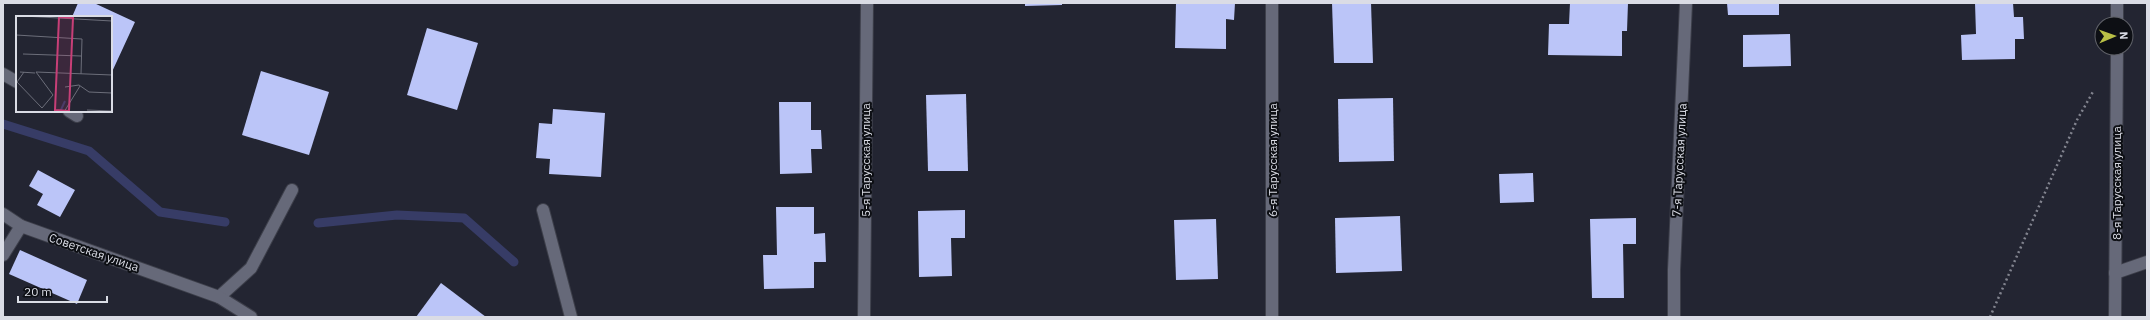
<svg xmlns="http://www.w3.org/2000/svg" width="2150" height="320" font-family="'IBM Plex Sans',sans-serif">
<rect width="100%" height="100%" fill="#232532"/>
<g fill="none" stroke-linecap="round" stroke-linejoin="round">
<!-- stream -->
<g stroke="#373c66" stroke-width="9">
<path d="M3,124L89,151L160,212L225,222"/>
<path d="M318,223L397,215L464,218L514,262"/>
</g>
</g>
<!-- building -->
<g fill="#bbc5f8">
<path d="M78,3H94L135,22L111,74V17H72Z"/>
<path d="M1025,3H1062V5L1025,6Z"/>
<path d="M1176,3H1235L1234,20L1226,19V49L1175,48Z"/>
<path d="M1332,3H1371L1373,63H1334Z"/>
<path d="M1570,3H1628L1627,31H1622V56L1548,55L1549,24H1569Z"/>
<path d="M1727,3H1779V15H1728Z"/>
<path d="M1975,3H2013L2014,17H2023L2024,39H2015V59L1962,60L1961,35L1976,34Z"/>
<path d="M427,28L478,43L457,110L407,95Z"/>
<path d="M1790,34L1791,66L1743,67V35Z"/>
<path d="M261,71L329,92L309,155L242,135Z"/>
<path d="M966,94L968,171H928L926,95Z"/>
<path d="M1393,98L1394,161L1339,162L1338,99Z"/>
<path d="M779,102H811V130H821L822,149H811L812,173L780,174Z"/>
<path d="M553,109L605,113L601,177L549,174L550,159L536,158L539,123L552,124Z"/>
<path d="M38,170L75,190L60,217L37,205L43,194L29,186Z"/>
<path d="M1533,173L1534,202L1500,203L1499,174Z"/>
<path d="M776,207H814V234L825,233L826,262H814V288L764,289L763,255H777Z"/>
<path d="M965,210V238H951L952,276L919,277L918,211Z"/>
<path d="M1400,216L1402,271L1336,273L1335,218Z"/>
<path d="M1636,218V244H1623L1624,298H1592L1590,219Z"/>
<path d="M1216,219L1218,279L1176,280L1174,220Z"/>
<path d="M20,250L87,280L77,304L9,274Z"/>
<path d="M441,283L486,317H416Z"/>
</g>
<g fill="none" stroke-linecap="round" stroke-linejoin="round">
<defs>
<g id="lane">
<path d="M543,210L571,317"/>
<path d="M3,255L21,226"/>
<path d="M219,297L251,268L292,190"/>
</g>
<g id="street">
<path d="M2117,24V3"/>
<path d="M3,74L17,82"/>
<path d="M69,111L77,116"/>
<path d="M3,214L21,226L219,297L251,317"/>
<path d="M2115,273L2147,262"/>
<path d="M864,317L867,3"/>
<path d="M1272,317V3"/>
<path d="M1674,317V270L1686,3"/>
<path d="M2115,317L2117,48"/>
</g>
</defs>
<!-- lane casing -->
<use href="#lane" stroke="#3d3f4a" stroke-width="14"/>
<!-- street casing -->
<use href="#street" stroke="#3d3f4a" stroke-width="14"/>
<!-- path -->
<path stroke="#82848f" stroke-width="2.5" stroke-dasharray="2 3" stroke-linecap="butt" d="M1990,317L2077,120L2094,90"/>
<!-- lane -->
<use href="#lane" stroke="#666979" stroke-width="12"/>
<!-- street -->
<use href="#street" stroke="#666979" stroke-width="12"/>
</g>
<g text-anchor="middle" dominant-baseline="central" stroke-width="4" stroke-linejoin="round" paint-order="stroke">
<!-- street labels -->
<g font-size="12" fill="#dadce5" stroke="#0d0f14">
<text transform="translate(865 160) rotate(-90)">5-я Тарусская улица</text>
<text transform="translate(1272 160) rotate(-90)">6-я Тарусская улица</text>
<text transform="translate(1679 160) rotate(-87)">7-я Тарусская улица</text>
<text transform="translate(2116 183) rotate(-90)">8-я Тарусская улица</text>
<text transform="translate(94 252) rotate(19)">Советская улица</text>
</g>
</g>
<!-- overview -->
<g transform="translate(16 16)">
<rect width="96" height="96" fill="#232532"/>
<path fill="none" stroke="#373c66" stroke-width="2" d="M44,96L49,85"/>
<path fill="none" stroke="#6c6e7a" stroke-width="1" d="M7,0L96,5M0,19L66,23L65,58M7,38L65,40M4,56L19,57M0,65L26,92L37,79L20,56L96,59M1,66L8,56M49,71L63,69L73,76L96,77M71,94L96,95M48,96L64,70"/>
<path fill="#c73f77" fill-opacity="0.15" stroke="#c73f77" stroke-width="2" d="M43,1L57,2L53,95L39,94Z"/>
<rect width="96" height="96" fill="none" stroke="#dadce5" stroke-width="2"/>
</g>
<!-- border -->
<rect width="2150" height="320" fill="none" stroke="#dadce5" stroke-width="8"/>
<!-- north arrow -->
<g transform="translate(2114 36) rotate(88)"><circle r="19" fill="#0d0f14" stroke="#5f6168"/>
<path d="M0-3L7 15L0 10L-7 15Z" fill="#b9c046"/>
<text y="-6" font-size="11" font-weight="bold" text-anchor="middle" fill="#dadce5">N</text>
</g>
<!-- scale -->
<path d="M18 296v6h89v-6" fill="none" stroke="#dadce5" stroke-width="2"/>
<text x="24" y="296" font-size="12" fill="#dadce5" stroke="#0d0f14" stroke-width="3" paint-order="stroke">20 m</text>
</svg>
